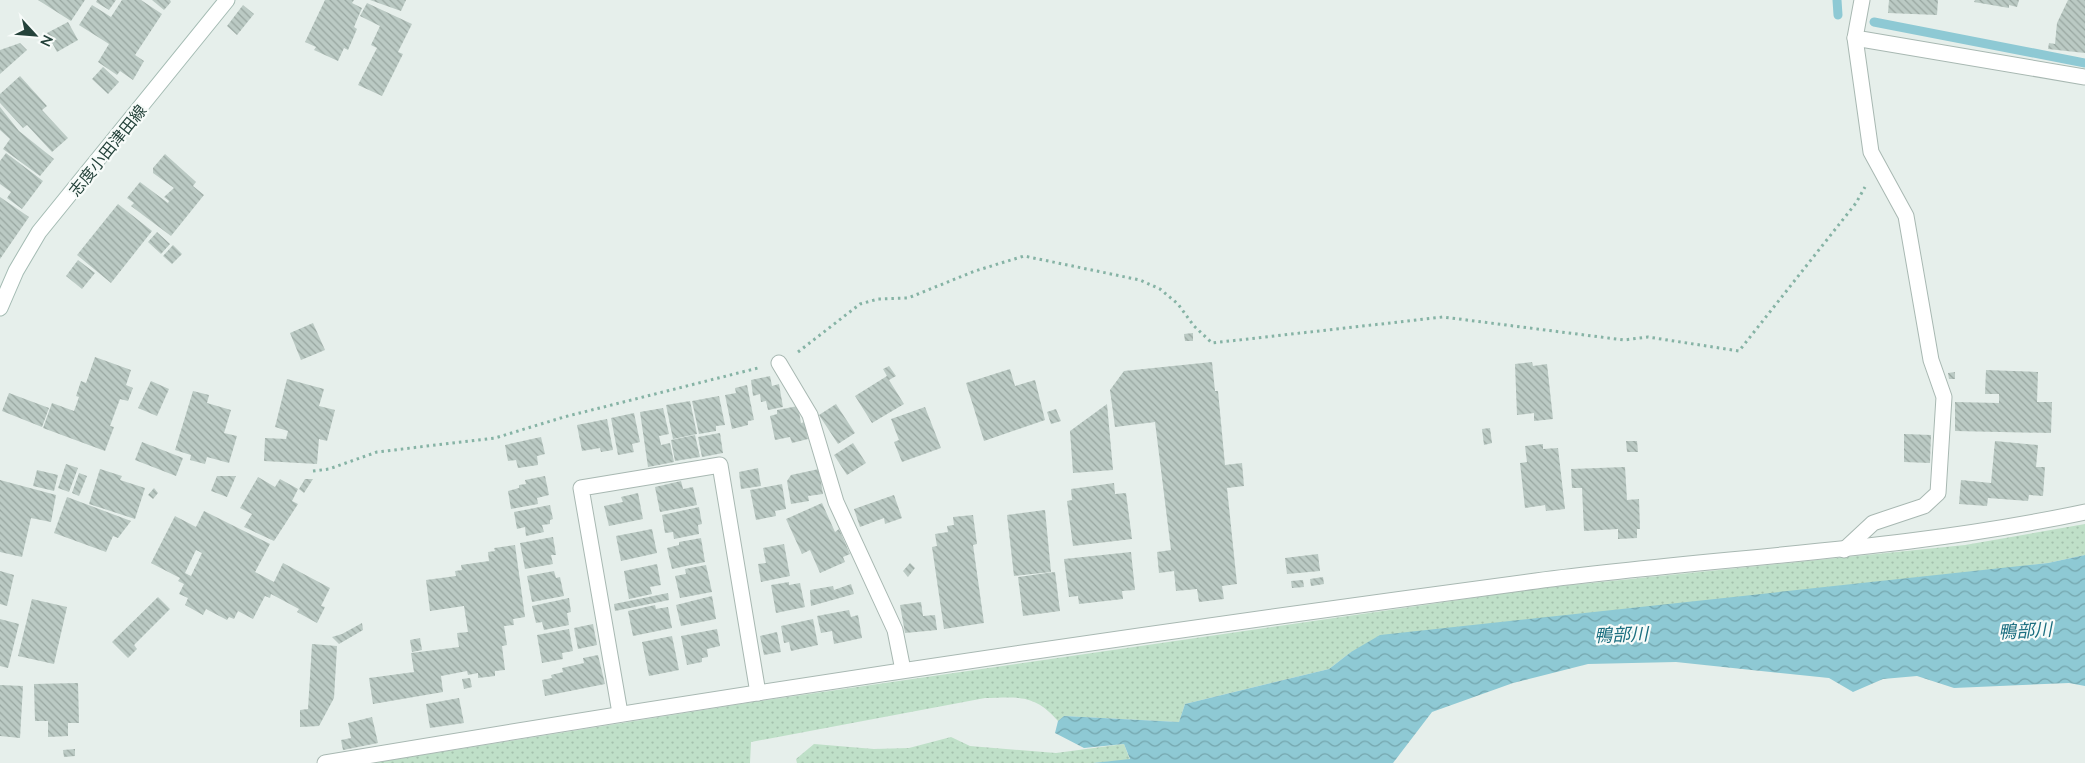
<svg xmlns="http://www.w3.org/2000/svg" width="2085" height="763" font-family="Lato,'Noto Sans JP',sans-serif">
<defs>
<pattern id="grass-dots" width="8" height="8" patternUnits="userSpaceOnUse" patternTransform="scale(1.25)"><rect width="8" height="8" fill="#bfe0c8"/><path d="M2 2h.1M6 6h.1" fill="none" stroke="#a4c1ad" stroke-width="1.8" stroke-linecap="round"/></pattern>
<pattern id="water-waves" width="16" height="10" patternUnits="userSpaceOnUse" patternTransform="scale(1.25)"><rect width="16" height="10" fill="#8ec9d4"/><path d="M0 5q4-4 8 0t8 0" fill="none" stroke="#74a5ad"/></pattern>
<pattern id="building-back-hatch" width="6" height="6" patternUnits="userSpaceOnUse" patternTransform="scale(1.25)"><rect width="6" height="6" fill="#bbcac4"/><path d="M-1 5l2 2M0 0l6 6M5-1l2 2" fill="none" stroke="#98a6a0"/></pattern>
</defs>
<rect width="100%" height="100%" fill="#e6efeb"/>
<!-- grass -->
<g fill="url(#grass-dots)">
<path d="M2085,524V555L2048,563L1351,652L1329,669L1185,704L1179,722L1064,716L1058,721C1035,694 1018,697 985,698L751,742L750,763H372L747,703L1542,588L1965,545Z"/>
<path d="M951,737L970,746L1056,753L1124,744L1130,760L1093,763H797L796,759L814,744L874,749L909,748Z"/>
</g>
<!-- water -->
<path fill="url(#water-waves)" d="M2085,555V686L2069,683L1954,688L1917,676L1883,679L1853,692L1829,678L1676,662L1588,664L1513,683L1432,712L1393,763H1093L1130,759L1124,744L1084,748L1055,733L1058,721L1064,716L1179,722L1185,704L1329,669L1351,652L1380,635L2048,563Z"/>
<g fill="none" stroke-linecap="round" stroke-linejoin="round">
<!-- stream -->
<g stroke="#8ec9d4" stroke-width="9">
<path d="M1837,0L1838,15"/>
<path d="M1874,22L2085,63"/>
</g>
</g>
<!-- building -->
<g fill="url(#building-back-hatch)" fill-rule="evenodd">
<path d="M38,0H85L71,21Z"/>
<path d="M97,0H116L109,10L96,2Z"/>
<path d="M122,0H141L162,14L135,55L144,61L133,80L120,71L117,75L98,62L109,44L79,25L92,5L111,17Z"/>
<path d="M152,0H170L171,2L164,10Z"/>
<path d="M325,0H354L352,3L362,8L354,27L357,29L348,50L344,48L338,61L314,50L316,47L305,42Z"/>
<path d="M370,0H406L401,11Z"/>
<path d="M1889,0H1938L1937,15L1888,13Z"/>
<path d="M1975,0H2019L2017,7L2009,5V8L1974,2Z"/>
<path d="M2068,0H2085V53L2048,49L2049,43L2055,44L2057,23Z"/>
<path d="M367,3L412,24L398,52L403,54L382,96L358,85L377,48L371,45L380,26L360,16Z"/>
<path d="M243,5L254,14L237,35L227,26Z"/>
<path d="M68,22L78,40L57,52L47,33Z"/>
<path d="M20,43L27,50L0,74V50Z"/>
<path d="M103,67L119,82L108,94L92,79Z"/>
<path d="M20,76L47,106L42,110L68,138L52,152L27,125L23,128L0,103V94Z"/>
<path d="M0,107L19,131L54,159L40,176L3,149L10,139L0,130Z"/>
<path d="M6,153L43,181L22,209L7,198L11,192L0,184V161Z"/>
<path d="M165,154L196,182L193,186L204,195L171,236L131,206L134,203L127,198L140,182L168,203L169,201L164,197L174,188L153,173V168Z"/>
<path d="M0,197L29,217L0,259Z"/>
<path d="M118,204L152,231L111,283L77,255Z"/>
<path d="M157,232L170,244L161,254L148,242Z"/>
<path d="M173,245L182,254L172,264L163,256Z"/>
<path d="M78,260L95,273L82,289L66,276Z"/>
<path d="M313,323L325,350L301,360L290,333Z"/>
<path d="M1193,333V341H1185L1184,334Z"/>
<path d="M95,357L131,370L126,385L133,388L128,401L120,399L110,426L114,427L105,451L43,428L52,403L74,411L79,397L76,396L81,381L86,383Z"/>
<path d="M1212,362L1215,391H1218L1225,465L1242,463L1244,486L1227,488L1237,584L1222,586L1224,599L1199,602L1197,589L1176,591L1174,571L1159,573L1157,552L1171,550L1155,422L1115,427L1110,390L1124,371Z"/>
<path d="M1532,362L1533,366L1547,364L1553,419L1534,421V413L1517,415L1515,364Z"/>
<path d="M889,366L896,376L889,380L904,404L872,423L855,396L887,376L883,369Z"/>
<path d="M1010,369L1015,386L1035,380L1045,420L984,441L966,383Z"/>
<path d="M1986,370L2038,372L2037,402H2052L2051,433L1955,431V402L1999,403V394H1985Z"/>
<path d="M1955,372V379H1949L1948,373Z"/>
<path d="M770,376L772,386L779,384L783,407L768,410L766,401L761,402L760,394L753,396L751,380Z"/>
<path d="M287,379L324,389L319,406L335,410L327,441L319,439L317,464L264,461L265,438L286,439L288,431L275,427Z"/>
<path d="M151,381L169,389L157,416L138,408Z"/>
<path d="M747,385L754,420L748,421V425L732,429L725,395L736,393L735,388Z"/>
<path d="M193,391L209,395L207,403L231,410L224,433L237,436L229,463L207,457L205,464L190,460L191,455L175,450Z"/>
<path d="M9,393L49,408L42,427L2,411Z"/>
<path d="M719,396L725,425L716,426V431L699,434L692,401Z"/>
<path d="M690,401L697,434L673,439L666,405Z"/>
<path d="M836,404L855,433L838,444L819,415Z"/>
<path d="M1107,404L1113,470L1073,473L1070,431Z"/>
<path d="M798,406L801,423L805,422L808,439L792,443L790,437L775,440L770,416L777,414V410Z"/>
<path d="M925,407L941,448L902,462L894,442L899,440L891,419Z"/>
<path d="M663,408L669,434L659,436L661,445L670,443L674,462L648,467L640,412Z"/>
<path d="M1056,409L1061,421L1051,424L1047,412Z"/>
<path d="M634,413L640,442L632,444L634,452L618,455L611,418Z"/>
<path d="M607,419L613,450L601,452L600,448L582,451L577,425Z"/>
<path d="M1490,428L1492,443L1484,445L1482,429Z"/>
<path d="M720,433L723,453L702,457L698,437Z"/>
<path d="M1904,434L1931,435L1930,463L1904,462Z"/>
<path d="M695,435L700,457L675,461L671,440Z"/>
<path d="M541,437L545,454L537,456L538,465L518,468L516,460L508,461L505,445Z"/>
<path d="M1626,441H1637L1638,452H1627Z"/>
<path d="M1995,441L2038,445L2036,467H2045L2043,496L2029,495L2028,501L1988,498L1987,506L1959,504L1961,480L1991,483Z"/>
<path d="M142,442L183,458L176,476L135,460Z"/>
<path d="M853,443L866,463L847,475L834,455Z"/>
<path d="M1543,444V449L1558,448L1565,509L1546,511L1545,505L1525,508L1520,463L1527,462L1525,446Z"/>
<path d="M66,464L78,468L69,492L58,488Z"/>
<path d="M1625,467L1627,500L1639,499L1640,529H1637V538L1618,539V529L1584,531L1582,488H1572L1571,469Z"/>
<path d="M758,468L761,486L741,489L739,472Z"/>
<path d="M100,469L122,476L120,480L145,488L135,519L89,504Z"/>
<path d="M819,469L823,494L808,496L809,501L791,504L787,481L791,475Z"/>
<path d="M37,470L58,475L54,491L33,486Z"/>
<path d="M79,473L87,476L79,496L72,493Z"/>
<path d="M217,476H236L227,497L211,491Z"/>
<path d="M545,476L549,495L537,498L538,504L511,509L508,491L519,488V485L526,484L525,480Z"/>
<path d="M258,477L275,487L280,479L298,489L292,501L298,504L274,541L244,527L252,514L240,508Z"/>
<path d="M305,479H313L304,493L299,489Z"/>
<path d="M0,480L56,495L51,522L31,518L22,557L0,552Z"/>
<path d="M681,481L683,489L693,487L697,505L660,512L655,487Z"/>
<path d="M1114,483L1115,494L1126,493L1132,539L1073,546L1067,501L1072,500L1071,489Z"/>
<path d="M782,484L786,509L775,511L776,516L756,520L750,490Z"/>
<path d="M154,488L158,493L153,499L148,495Z"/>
<path d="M638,493L643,519L609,526L604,506L623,502L621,497Z"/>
<path d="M894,495L902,518L885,524L884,518L860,527L854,509Z"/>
<path d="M67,497L131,521L118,538L113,536L106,552L54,533Z"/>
<path d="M822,503L835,532L839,529L850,554L843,557L845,562L820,573L810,550L802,554L786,519Z"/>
<path d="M550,505L553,519L550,520V524L542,525L544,532L526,536L525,527L517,529L514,512Z"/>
<path d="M699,507L702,524L698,525L699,534L674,539L673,532L665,533L662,515Z"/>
<path d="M1045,510L1051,572L1014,576L1007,515Z"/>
<path d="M204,511L270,544L255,572L274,582L283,563L330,588L321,606L325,607L317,623L297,612L299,609L271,594L270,598L265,596L253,619L238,611L234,619L229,617L227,620L206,609L203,615L185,605L188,598L179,594L184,584L178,581L180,578L151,563L175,516L196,527ZM196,550L202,553L191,576L185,573Z"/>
<path d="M973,515L977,544L973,545L984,623L944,629L932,547L937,546L935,534L948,532L947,526L954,525L953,517Z"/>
<path d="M652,529L657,553L621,561L616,536Z"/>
<path d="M553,537L556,555H551L553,564L525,569L520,543Z"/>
<path d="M701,538L705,562L672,569L667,548L679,545V542Z"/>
<path d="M784,544L790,576L761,582L758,564L766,563L763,548Z"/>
<path d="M515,545L525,617L513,619L514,625L504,626L507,645L502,646L505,670L495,671V676L478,678V673L468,675L467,671L441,676L443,692L373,704L369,678L414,672L411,653L459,647L457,633L468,632L464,606L430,611L426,580L456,576L455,571L462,570L461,565L489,561L488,552L495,551L494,548Z"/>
<path d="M1131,552L1135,590L1122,591L1123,599L1079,604L1078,596L1069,597L1064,559Z"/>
<path d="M1318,554L1320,571L1287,574L1285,558Z"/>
<path d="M910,563L915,568L908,577L903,571Z"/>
<path d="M657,564L661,585L650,587L652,594L629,599L624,571Z"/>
<path d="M706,565L712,592L680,598L675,576L686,574L685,569Z"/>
<path d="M0,571L14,575L7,606L0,604Z"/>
<path d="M554,571L556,578L560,577L564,596L532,602L527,576Z"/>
<path d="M1055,572L1060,611L1023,616L1018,577Z"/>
<path d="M1323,577L1324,584L1311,586L1310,579Z"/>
<path d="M1303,580L1304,587L1292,588L1291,581Z"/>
<path d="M789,582V585L800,583L805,607L776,613L771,585Z"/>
<path d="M851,584L854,594L811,606L810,590L833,586L834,590Z"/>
<path d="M668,593L669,600L615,611L614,604Z"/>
<path d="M712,596L716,619L681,626L676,605Z"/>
<path d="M158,597L170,609L134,645L137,649L128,658L112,642Z"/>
<path d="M569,598L571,612L567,613L569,625L544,630L542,622L536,623L532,606Z"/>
<path d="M32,599L67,607L54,664L18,656Z"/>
<path d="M921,602L923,616L935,615L937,630L905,633L900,605Z"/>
<path d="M655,605L656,609L668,607L672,628L633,636L628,611Z"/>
<path d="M849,610L851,617L858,615L862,638L834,644L832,631L821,633L817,616Z"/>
<path d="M0,619L19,624L8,668L0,666Z"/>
<path d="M813,619L818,645L791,651L789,642L784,643L781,626Z"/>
<path d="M362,623L363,630L339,644L332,637L342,634Z"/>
<path d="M593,624L597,645L578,649L574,628Z"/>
<path d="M569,629L573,651L562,653L563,659L542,663L537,635Z"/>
<path d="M717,629L720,646L707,649L708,657L702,658V662L687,665L681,636Z"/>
<path d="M777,632L781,652L764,655L760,636Z"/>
<path d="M672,636L679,670L649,676L642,642Z"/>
<path d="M420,638L422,650L412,652L410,640Z"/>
<path d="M312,644L337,646L334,698L319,726L300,727V710L308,709Z"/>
<path d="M598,655L605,684L545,696L542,680L552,678L551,675L563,672L562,668L584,663L583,658Z"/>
<path d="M470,678L472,687L464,689L462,679Z"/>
<path d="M78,683L79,723H68V736L48,737V721H35L34,684Z"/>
<path d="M0,685L23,686L20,738L0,736Z"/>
<path d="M459,698L464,723L430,728L426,704Z"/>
<path d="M372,717L378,743L343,750L341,740L351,738L348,723Z"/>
<path d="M75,749V756L64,757L63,750Z"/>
</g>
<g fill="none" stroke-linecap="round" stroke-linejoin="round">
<defs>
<path id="service" d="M1844,550L1873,523L1924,506L1938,493L1944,397L1931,360L1906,216L1871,152L1855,38"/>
<g id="minor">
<path d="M1862,0L1855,38L2085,77"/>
<path d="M779,363L810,415L836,502L895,630L903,670"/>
<path d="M620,713L581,488L720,465L758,693"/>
<path d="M325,763C727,695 1131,635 1536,581C1719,557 1904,551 2085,512"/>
</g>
<path id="secondary" d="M0,308L16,271L39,232L227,0"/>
</defs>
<!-- service casing -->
<use href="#service" stroke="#a8b8b2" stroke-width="17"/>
<!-- minor casing -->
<use href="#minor" stroke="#a8b8b2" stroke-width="17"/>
<!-- secondary casing -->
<use href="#secondary" stroke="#a4bbb3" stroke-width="17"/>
<!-- path -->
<g stroke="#86b3a5" stroke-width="3" stroke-dasharray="2.5 4" stroke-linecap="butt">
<path d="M798,352L860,304L878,299L908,298L975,271L1024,256L1140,280L1160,289L1178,304L1194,326L1212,343L1443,317L1624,340L1648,337L1739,351L1856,203L1865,187"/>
<path d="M313,471L329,469L377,452L495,438L564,417L758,368"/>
</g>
<!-- service -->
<use href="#service" stroke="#fff" stroke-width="15"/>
<!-- minor -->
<use href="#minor" stroke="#fff" stroke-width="15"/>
<!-- secondary -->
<use href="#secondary" stroke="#fff" stroke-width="15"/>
</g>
<g text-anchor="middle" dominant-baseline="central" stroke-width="4.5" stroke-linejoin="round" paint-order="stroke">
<!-- street labels -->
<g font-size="16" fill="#24423a" stroke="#f7fbf9">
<text transform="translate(107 150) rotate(-51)">志度小田津田線</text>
</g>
<!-- water labels -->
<g font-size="18" font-style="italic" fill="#1c6f80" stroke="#f7fbf9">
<text transform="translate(2025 630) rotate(-3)">鴨部川</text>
<text transform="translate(1621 634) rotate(-2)">鴨部川</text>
</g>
</g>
<!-- north arrow -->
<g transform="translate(35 35) rotate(116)" stroke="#f7fbf9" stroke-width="4" paint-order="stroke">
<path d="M0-4L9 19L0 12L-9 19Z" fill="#24423a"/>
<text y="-8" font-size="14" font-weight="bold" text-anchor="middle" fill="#24423a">N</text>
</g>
</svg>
